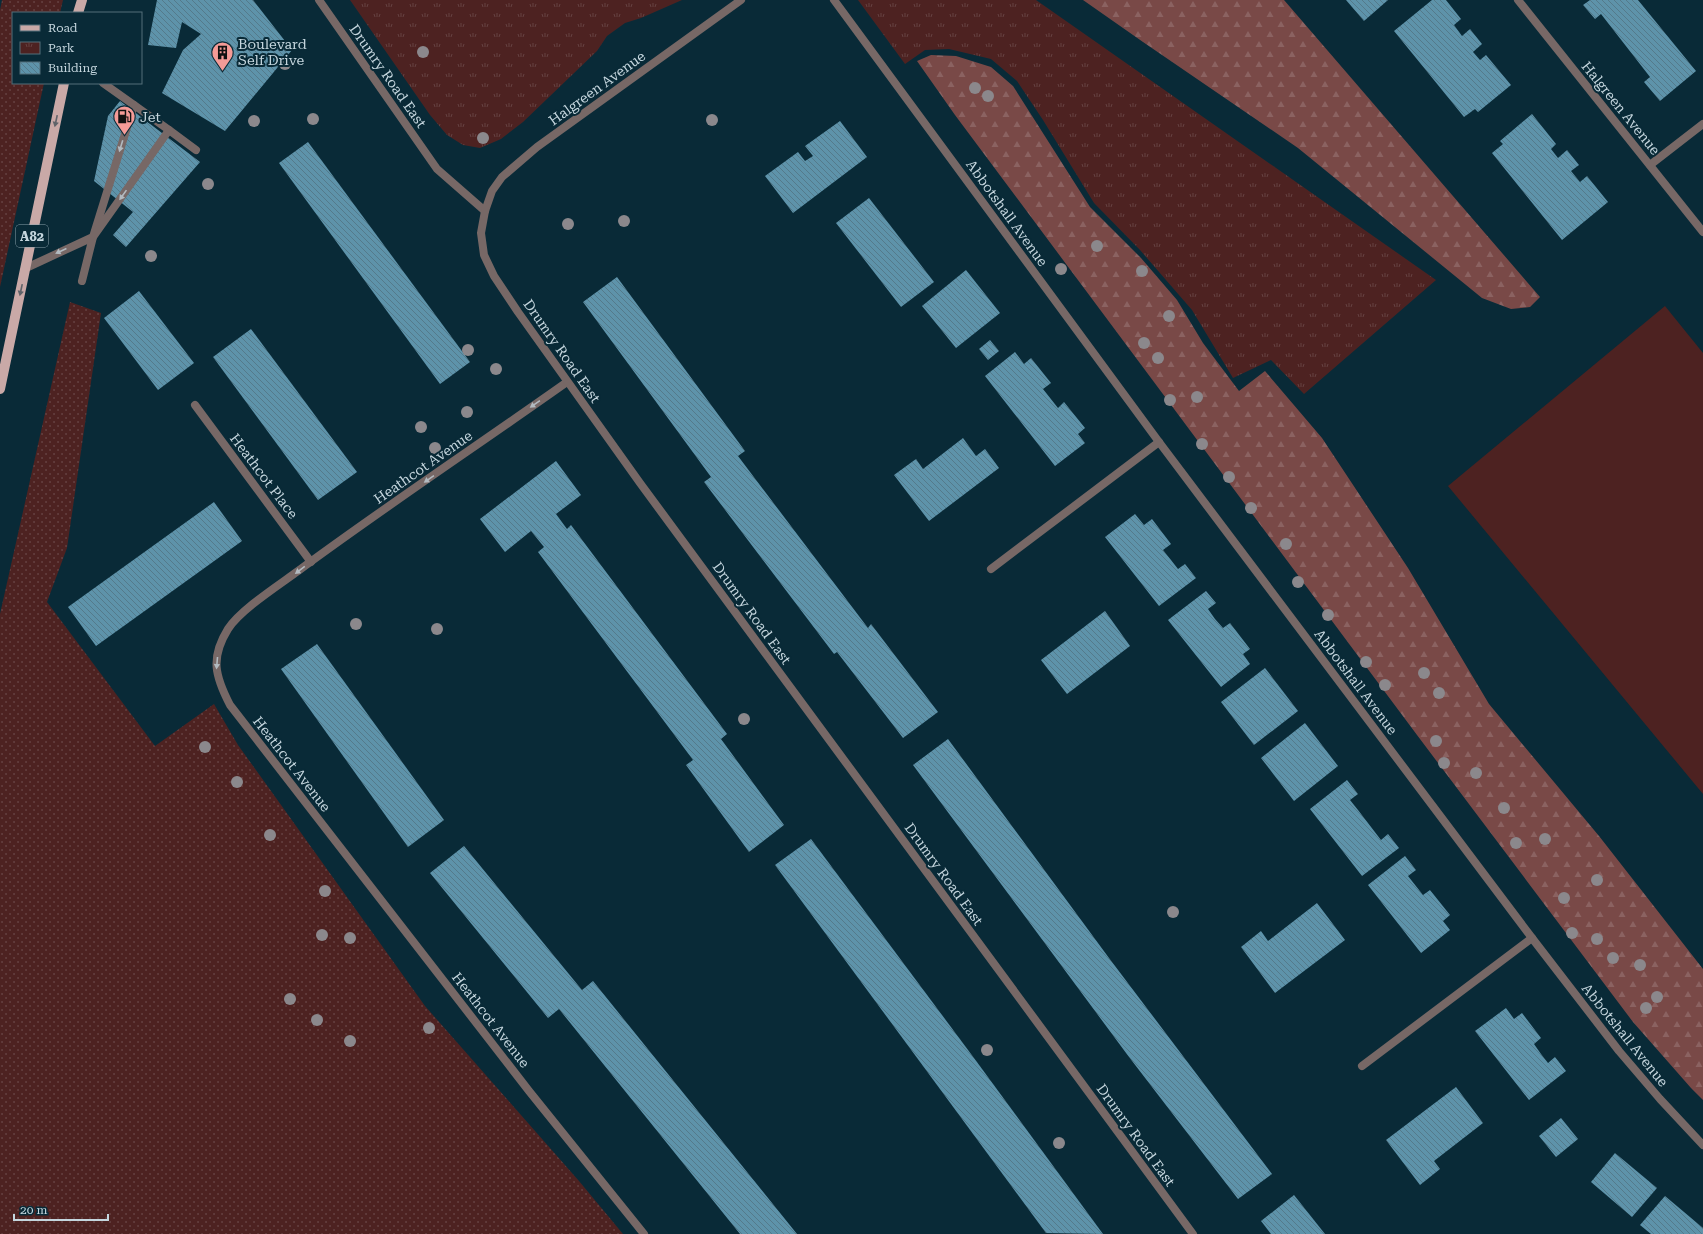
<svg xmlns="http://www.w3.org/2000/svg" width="1703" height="1234" font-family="'Roboto Serif',serif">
<defs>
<pattern id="grass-dots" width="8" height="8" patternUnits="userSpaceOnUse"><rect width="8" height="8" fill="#4d2221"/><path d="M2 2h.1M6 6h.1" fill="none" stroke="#654141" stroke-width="1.8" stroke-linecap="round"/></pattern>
<pattern id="forest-firs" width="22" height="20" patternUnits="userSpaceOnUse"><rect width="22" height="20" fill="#794947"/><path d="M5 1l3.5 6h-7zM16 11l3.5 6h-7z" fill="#8b6261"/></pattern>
<pattern id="park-tufts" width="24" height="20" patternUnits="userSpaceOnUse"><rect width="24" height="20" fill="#4d2221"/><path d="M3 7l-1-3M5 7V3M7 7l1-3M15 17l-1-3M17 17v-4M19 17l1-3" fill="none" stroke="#654141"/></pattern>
<pattern id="building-back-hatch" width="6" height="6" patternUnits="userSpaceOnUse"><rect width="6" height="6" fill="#5e93aa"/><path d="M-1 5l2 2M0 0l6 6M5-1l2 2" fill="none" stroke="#547a8b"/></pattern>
</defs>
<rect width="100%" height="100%" fill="#092a37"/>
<!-- grass -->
<g fill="url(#grass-dots)">
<path d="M2,0H63L60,13H13V83H44L0,287V10Z"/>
<path d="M70,302L101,313L67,548L47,602L155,746L214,704L238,745L425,1006L579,1181L623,1234H0V614Z"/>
</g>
<!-- forest -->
<g fill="url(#forest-firs)">
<path d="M1083,0H1284L1540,297L1530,307L1511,309L1482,298L1298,148L1143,42Z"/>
<path d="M931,55L956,56L991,67L1013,86L1090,207L1141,258L1177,300L1203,343L1239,391L1265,371L1322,438L1408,568L1489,704L1599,836L1703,969V1100L1691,1088L1633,1022L1417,735L955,115L917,61Z"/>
</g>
<!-- park -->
<g fill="url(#park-tufts)">
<path d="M350,0H682L641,18L625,23L607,36L597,51L523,122L501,139L480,148L463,145L447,135L430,115Z"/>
<path d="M858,0H1036L1436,280L1304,394L1271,360L1233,378L1192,310L1140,250L1094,203L1043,120L1017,81L991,59L949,49L925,50L905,64Z"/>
</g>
<!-- garden -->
<path fill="#4d2221" d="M1665,306L1703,353V794L1448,486Z"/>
<!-- building -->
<g fill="url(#building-back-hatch)">
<path d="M157,0H253L292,50L225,131L162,93L183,50L201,34L182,22L176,48L148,45Z"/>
<path d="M1346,0H1388L1364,21Z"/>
<path d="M1432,0H1446L1461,19L1454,25L1462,36L1470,29L1482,44L1473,52L1480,60L1486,55L1511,85L1478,112L1475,109L1464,117L1394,31Z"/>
<path d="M1590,0H1638L1696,71L1660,101L1644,82L1650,77L1601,14L1595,19L1583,5Z"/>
<path d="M120,101L200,162L126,247L113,235L133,212L94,181L108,116Z"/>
<path d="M1532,114L1556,144L1551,149L1558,158L1567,150L1579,165L1571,171L1580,182L1587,176L1608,202L1562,240L1492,153L1503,144L1500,141Z"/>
<path d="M840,121L867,157L793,213L765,176L798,152L805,161L813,156L805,146Z"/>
<path d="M308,142L470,362L440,384L279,163Z"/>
<path d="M869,198L934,282L901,307L836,223Z"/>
<path d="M966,270L1000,313L956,348L922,306Z"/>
<path d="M617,277L745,451L738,456L868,628L871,624L938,712L903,738L837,652L834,654L704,482L711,477L583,302Z"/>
<path d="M139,291L194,363L158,390L104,318Z"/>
<path d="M251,329L357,472L318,500L213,357Z"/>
<path d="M990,340L999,351L988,360L979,349Z"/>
<path d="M1015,352L1024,364L1031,358L1051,383L1043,389L1058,408L1064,402L1085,428L1078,434L1085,443L1055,466L985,376Z"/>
<path d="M963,438L976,456L985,449L999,468L929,521L894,475L916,459L923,469Z"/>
<path d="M556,461L581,495L556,514L567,529L571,525L727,734L721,739L784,825L749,852L686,765L693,760L538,552L544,547L531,531L505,552L480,519Z"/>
<path d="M214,502L242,541L96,646L68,607Z"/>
<path d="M1135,514L1144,525L1152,519L1171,544L1163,550L1171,560L1178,569L1185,564L1196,578L1159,606L1105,537Z"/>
<path d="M1206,591L1216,603L1208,609L1215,619L1223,628L1230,623L1250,649L1243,654L1250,664L1221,687L1168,620Z"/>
<path d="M1105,611L1130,646L1067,694L1041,660Z"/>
<path d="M317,644L444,820L408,847L281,669Z"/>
<path d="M1265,668L1298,711L1254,745L1221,702Z"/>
<path d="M1305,723L1338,766L1294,801L1261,758Z"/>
<path d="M948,739L1109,958L1272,1174L1238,1199L1129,1057L913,765Z"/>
<path d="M1347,780L1358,794L1350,800L1358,810L1381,840L1388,834L1399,848L1362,876L1310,809Z"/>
<path d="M811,839L974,1058L1103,1234L1046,1233L775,865Z"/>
<path d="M464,846L582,990L593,981L797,1234H740L559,1009L548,1018L430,873Z"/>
<path d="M1405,856L1416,870L1408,876L1423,895L1430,890L1450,915L1443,921L1450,930L1421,953L1368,885Z"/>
<path d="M1317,903L1345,940L1275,993L1241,947L1261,931L1268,941Z"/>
<path d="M1506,1008L1514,1019L1522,1013L1541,1038L1534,1044L1541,1054L1548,1063L1555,1057L1566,1071L1529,1100L1475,1031Z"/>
<path d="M1456,1087L1483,1123L1434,1161L1440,1169L1420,1185L1386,1140Z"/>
<path d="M1561,1118L1578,1139L1556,1157L1539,1136Z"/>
<path d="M1615,1153L1657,1188L1632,1217L1591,1182Z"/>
<path d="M1294,1195L1325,1234H1271L1261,1221Z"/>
<path d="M1665,1196L1703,1228V1234H1651L1640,1225Z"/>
</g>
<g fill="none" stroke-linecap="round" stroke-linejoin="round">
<!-- service -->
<g stroke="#776866" stroke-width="8">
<path d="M169,130L196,150"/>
<path d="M26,268L93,237L134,105L103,83"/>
<path d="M82,281L93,237L169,130L134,105"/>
</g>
<!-- minor -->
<g stroke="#776866" stroke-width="8">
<path d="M319,0L437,169L485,211"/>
<path d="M834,0L1159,442L1532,938L1619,1051L1660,1099L1703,1145"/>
<path d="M1518,0L1703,232"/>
<path d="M1650,165L1703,124"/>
<path d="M567,382C478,445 386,506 298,571C279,585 240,610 228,629C210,658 215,676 230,705L529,1091L644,1234"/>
<path d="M195,405L311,562"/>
<path d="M991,569L1159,442"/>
<path d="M1362,1066L1532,938"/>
</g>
<!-- tertiary -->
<path stroke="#776866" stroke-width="8" d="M741,0L537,147L502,177L492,191L485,211L481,233L484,255L494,276L518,312L640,483L1193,1234"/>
<!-- primary -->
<g stroke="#c9a9a7" stroke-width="10">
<path d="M78,13L82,0"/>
<path d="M0,389L64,83"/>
</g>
</g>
<!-- trees -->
<g fill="#8b888c">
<circle cx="423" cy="52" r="6"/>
<circle cx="285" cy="64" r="6"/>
<circle cx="975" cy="88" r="6"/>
<circle cx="988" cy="96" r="6"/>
<circle cx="313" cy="119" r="6"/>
<circle cx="712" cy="120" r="6"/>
<circle cx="254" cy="121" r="6"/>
<circle cx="483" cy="138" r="6"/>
<circle cx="208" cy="184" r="6"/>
<circle cx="624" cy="221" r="6"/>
<circle cx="568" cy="224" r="6"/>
<circle cx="1097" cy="246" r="6"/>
<circle cx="151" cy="256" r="6"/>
<circle cx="1061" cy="269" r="6"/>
<circle cx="1142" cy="271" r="6"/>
<circle cx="1169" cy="316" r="6"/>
<circle cx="1144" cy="343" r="6"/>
<circle cx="468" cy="350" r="6"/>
<circle cx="1158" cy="358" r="6"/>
<circle cx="496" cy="369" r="6"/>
<circle cx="1197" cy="397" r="6"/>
<circle cx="1170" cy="400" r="6"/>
<circle cx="467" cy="412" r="6"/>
<circle cx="421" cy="427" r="6"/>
<circle cx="1202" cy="444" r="6"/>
<circle cx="435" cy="448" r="6"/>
<circle cx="1229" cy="477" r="6"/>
<circle cx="1251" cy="508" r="6"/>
<circle cx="1286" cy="544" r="6"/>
<circle cx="1298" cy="582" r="6"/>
<circle cx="1328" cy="615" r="6"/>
<circle cx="356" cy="624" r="6"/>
<circle cx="437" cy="629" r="6"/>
<circle cx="1366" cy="662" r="6"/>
<circle cx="1424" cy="673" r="6"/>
<circle cx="1385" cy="685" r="6"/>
<circle cx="1439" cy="693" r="6"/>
<circle cx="744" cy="719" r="6"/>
<circle cx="1436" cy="741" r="6"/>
<circle cx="205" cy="747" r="6"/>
<circle cx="1444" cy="763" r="6"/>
<circle cx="1476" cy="773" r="6"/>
<circle cx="237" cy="782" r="6"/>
<circle cx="1504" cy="808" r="6"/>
<circle cx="270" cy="835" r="6"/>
<circle cx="1545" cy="839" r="6"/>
<circle cx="1516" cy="843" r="6"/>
<circle cx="1597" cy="880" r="6"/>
<circle cx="325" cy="891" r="6"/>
<circle cx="1564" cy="898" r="6"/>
<circle cx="1173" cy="912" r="6"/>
<circle cx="1572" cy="933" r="6"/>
<circle cx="322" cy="935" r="6"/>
<circle cx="350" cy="938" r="6"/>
<circle cx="1597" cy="939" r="6"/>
<circle cx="1613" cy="958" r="6"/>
<circle cx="1640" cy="965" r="6"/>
<circle cx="1657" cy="997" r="6"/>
<circle cx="290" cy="999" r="6"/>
<circle cx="1646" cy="1008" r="6"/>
<circle cx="317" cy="1020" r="6"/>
<circle cx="429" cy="1028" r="6"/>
<circle cx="350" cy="1041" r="6"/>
<circle cx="987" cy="1050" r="6"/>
<circle cx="1059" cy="1143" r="6"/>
</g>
<!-- one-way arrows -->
<defs><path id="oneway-solid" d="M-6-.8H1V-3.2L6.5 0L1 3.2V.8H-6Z"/></defs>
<g fill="#5f6369">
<use href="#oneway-solid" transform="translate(56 121) rotate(102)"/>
<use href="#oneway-solid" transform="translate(21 290) rotate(102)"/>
</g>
<g fill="#b2bac0">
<use href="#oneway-solid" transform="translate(121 146) rotate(107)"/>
<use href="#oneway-solid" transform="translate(123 195) rotate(125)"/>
<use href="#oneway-solid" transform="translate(61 251) rotate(155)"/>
<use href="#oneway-solid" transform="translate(535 404) rotate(145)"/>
<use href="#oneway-solid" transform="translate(429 479) rotate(145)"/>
<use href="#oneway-solid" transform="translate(300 570) rotate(143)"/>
<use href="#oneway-solid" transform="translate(217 663) rotate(95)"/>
</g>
<!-- icons -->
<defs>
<symbol id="building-pin" viewBox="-11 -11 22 30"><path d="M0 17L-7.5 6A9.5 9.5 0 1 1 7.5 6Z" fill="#f59b97" stroke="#092a37"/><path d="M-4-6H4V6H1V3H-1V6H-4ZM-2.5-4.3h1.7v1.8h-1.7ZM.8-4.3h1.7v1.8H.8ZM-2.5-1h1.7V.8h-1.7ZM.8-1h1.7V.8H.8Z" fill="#111"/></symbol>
<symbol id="fuel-pin" viewBox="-11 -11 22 30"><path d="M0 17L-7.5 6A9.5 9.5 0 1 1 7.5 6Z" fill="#f59b97" stroke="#092a37"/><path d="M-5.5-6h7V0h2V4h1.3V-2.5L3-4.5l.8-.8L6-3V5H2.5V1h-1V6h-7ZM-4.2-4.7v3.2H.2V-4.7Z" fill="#111"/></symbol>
</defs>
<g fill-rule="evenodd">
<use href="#building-pin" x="210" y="40" width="25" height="34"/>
<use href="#fuel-pin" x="112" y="104" width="25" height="34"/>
</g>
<g text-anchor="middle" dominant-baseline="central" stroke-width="4" stroke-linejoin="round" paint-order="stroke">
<!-- shield labels -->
<rect fill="#092a37" stroke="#8da2ac" stroke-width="1" x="16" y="225" width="32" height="22" rx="3"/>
<g font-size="13" font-weight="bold" fill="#c5d6de">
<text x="32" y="236">A82</text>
</g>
<!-- poi labels -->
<g font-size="14" fill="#c5d6de" stroke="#092a37" text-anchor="start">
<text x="238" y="44">Boulevard<tspan x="238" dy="16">Self Drive</tspan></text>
<text x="140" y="117">Jet</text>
</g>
<!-- street labels -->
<g font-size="14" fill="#c5d6de" stroke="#092a37">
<text transform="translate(388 76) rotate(55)">Drumry Road East</text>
<text transform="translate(597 88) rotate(-36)">Halgreen Avenue</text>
<text transform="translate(1621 108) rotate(51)">Halgreen Avenue</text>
<text transform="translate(1007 213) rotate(54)">Abbotshall Avenue</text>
<text transform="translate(562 351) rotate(55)">Drumry Road East</text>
<text transform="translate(423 467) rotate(-35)">Heathcot Avenue</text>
<text transform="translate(264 476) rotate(53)">Heathcot Place</text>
<text transform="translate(752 613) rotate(54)">Drumry Road East</text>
<text transform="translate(1356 682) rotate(53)">Abbotshall Avenue</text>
<text transform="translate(292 764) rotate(52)">Heathcot Avenue</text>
<text transform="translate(944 874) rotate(54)">Drumry Road East</text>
<text transform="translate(491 1020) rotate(52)">Heathcot Avenue</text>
<text transform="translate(1625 1035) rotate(51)">Abbotshall Avenue</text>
<text transform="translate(1136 1135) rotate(54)">Drumry Road East</text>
</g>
</g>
<!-- legend -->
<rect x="12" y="12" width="130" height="72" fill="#092a37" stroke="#546f7a"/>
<rect x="20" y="25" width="20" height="6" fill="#c9a9a7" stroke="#546f7a"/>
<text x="48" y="32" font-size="12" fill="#c5d6de">Road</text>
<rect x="20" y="42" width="20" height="12" fill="url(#park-tufts)" stroke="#546f7a"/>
<text x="48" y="52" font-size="12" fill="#c5d6de">Park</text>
<rect x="20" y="62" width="20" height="12" fill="url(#building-back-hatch)" stroke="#546f7a"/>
<text x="48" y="72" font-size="12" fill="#c5d6de">Building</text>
<!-- scale -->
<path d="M14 1214v6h94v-6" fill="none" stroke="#c5d6de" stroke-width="2"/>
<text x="20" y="1214" font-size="12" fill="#c5d6de" stroke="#092a37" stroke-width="3" paint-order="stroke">20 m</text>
</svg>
